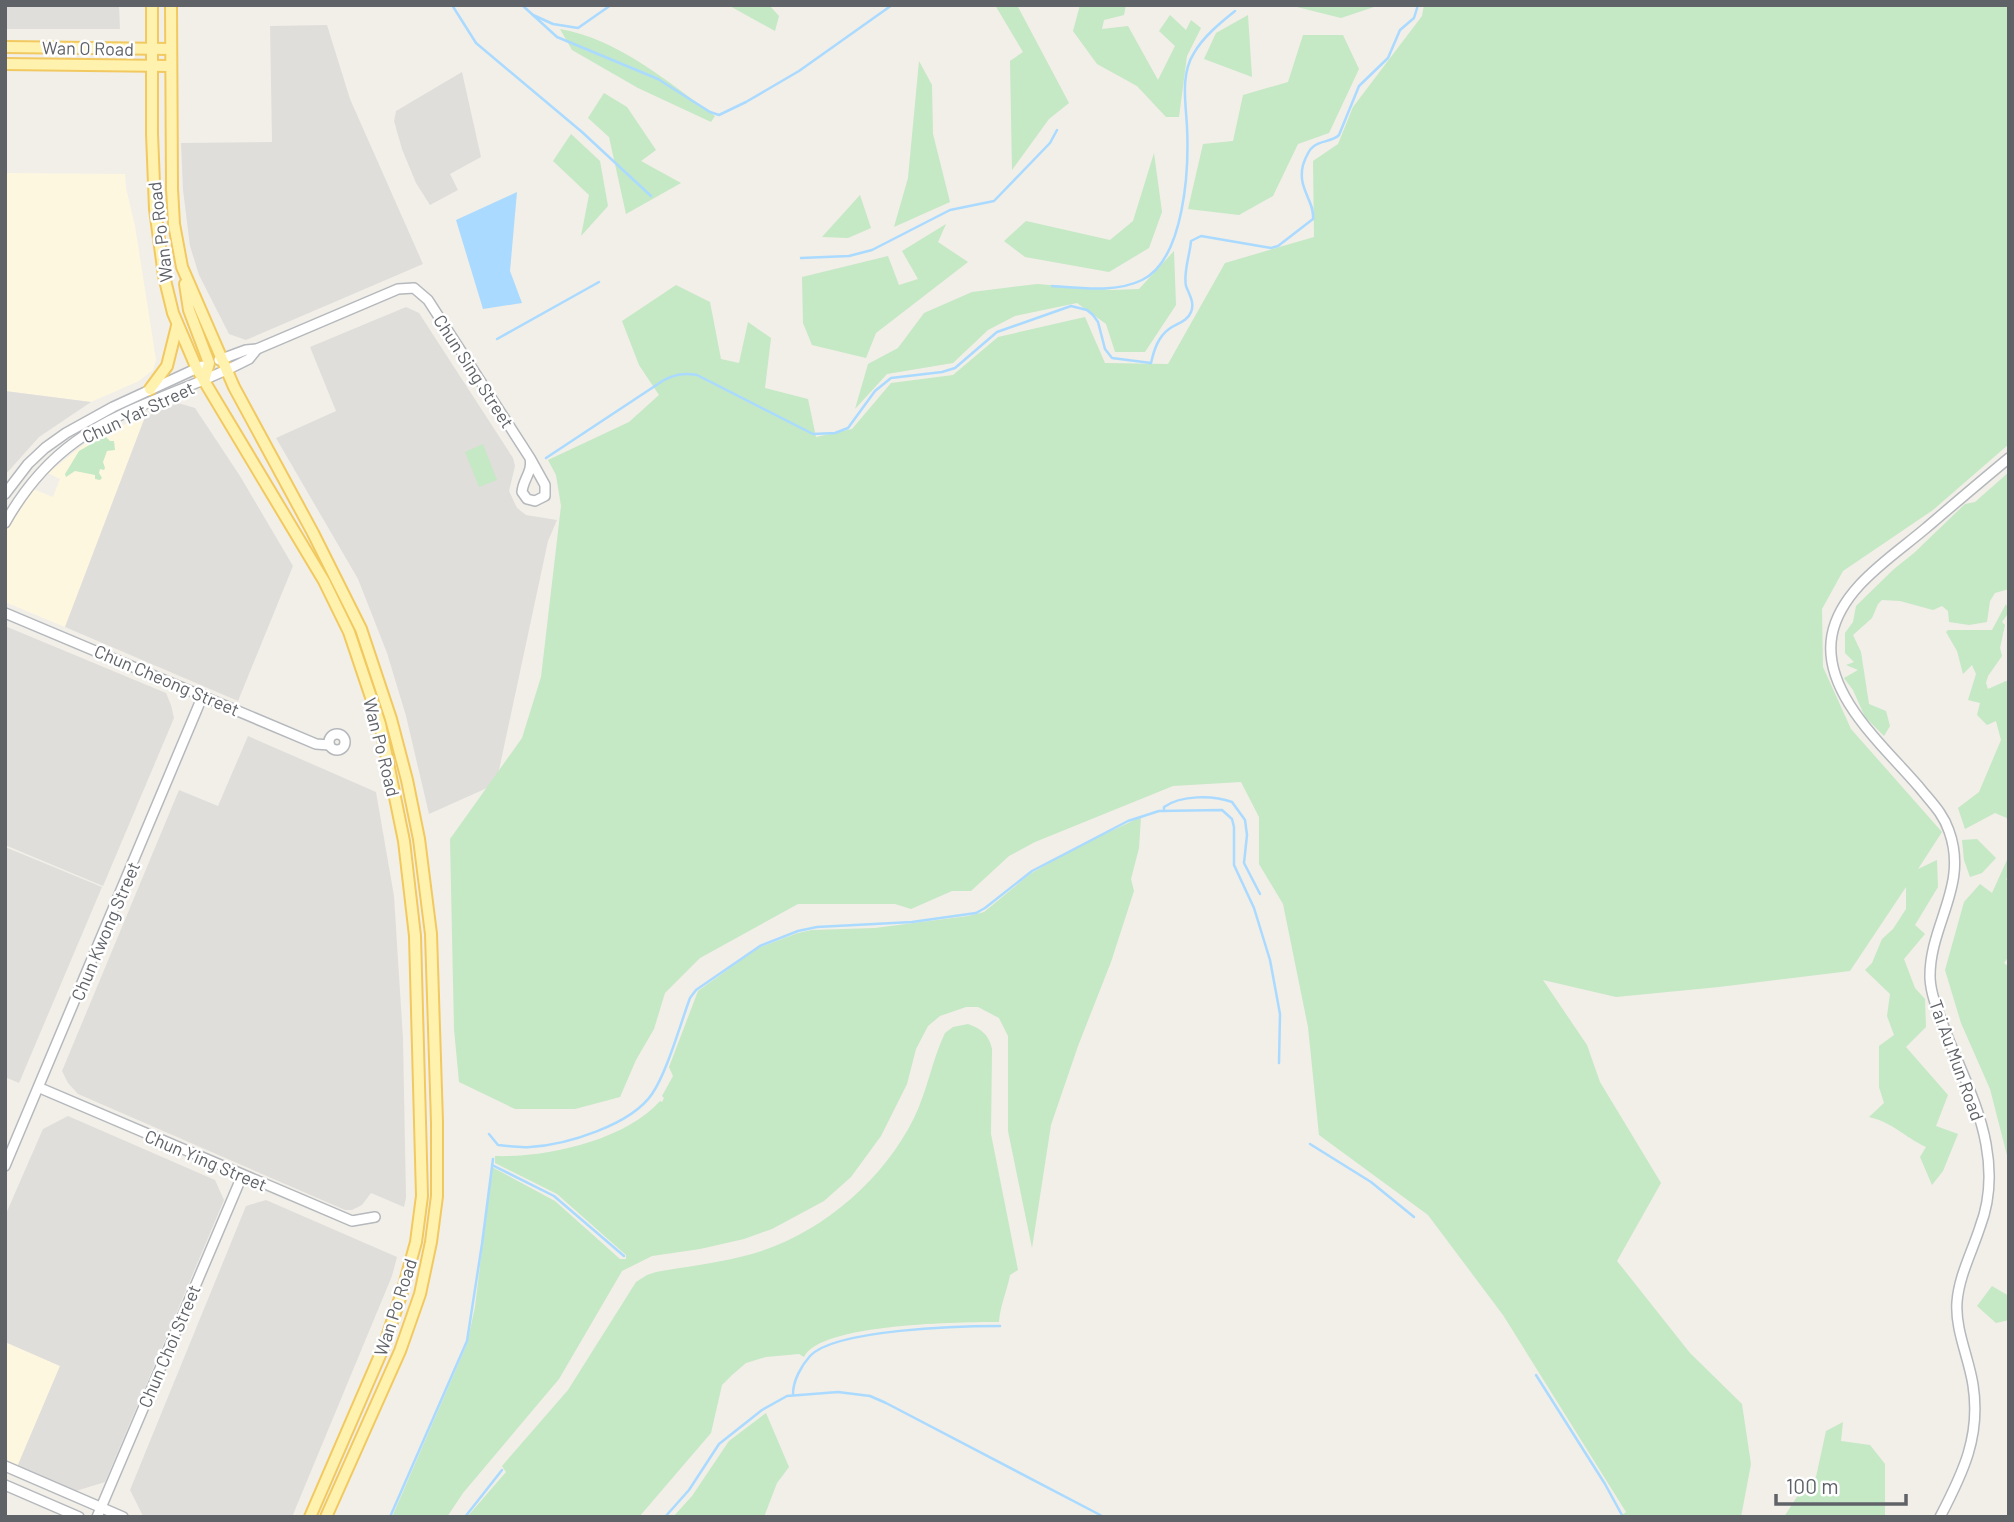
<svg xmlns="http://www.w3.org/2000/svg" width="2014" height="1522" font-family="Barlow,sans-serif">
<rect width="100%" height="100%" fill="#f1efe8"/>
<!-- commercial -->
<g fill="#fef7e0">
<path d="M5,173L125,174L126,188L135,226L156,360L153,370L139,381L91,402L5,391Z"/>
<path d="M145,417L65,627L5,602V532L13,516L26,497L33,489L53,497L60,479L48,473L94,436Z"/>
<path d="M5,1342L60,1366L17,1467L5,1462Z"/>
</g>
<!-- industrial -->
<g fill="#e0deda">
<path d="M5,5H119L120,29H5Z"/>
<path d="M327,25L350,99L423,264L246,340L229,334L199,275L190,246L183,190L181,143L272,142L270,26Z"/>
<path d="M462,72L481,157L450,174L458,190L430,205L416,183L402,149L394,121L396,111Z"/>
<path d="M406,307L419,313L513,458L515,466L509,491L517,508L526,515L557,520L548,541L496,784L429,814L406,716L387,653L358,579L276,438L336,411L310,347Z"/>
<path d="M5,391L91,402L39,437L5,475Z"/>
<path d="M178,403L195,408L240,476L293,566L238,701L65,627L145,417Z"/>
<path d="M5,626L166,693L171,705L174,718L103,886L5,845Z"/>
<path d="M248,736L376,792L394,896L403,1039L406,1198L404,1207L371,1193L362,1205L352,1210H345L78,1094L68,1083L62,1071L179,790L218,806Z"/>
<path d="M5,847L102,887L19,1083L5,1077Z"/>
<path d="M68,1116L215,1180L224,1200L105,1482L76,1491L17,1467L60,1366L5,1342V1216L43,1129Z"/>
<path d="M266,1200L397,1257L392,1276L292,1517H146L143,1516L130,1490L246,1206Z"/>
</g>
<!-- green -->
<g fill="#c5e8c5">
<path d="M728,5H769L779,16L775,31Z"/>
<path d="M995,5H1017L1069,103L1049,119L1012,170L1010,61L1023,52Z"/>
<path d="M1080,5H1126L1124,15L1104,20L1102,29L1128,26L1158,80L1175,46L1159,31L1170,15L1186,30L1191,20L1201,28L1187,56L1179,117H1166L1137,86L1097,64L1073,31Z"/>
<path d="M1289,5H1380L1341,18Z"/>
<path d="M1424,5H2009V444L1933,510L1843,571L1822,609L1823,667L1851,729L1942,832L1918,869L1937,860L1938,887L1915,925L1925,934L1904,959L1915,988L1925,999L1926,1027L1906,1047L1948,1095L1936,1126L1958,1134L1943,1171L1932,1185L1920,1157L1926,1147C1903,1136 1894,1123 1869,1117L1884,1103L1879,1087V1046L1894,1035L1887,1016L1890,994L1865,970L1872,963L1882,939L1893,929L1906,909V887L1850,971L1719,987L1616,997L1543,980L1587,1045L1600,1082L1661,1183L1617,1261L1690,1353L1742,1404L1751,1464L1741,1517H1619L1626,1512L1503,1315L1428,1215L1319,1135L1308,1027L1283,904L1259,864V817L1241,782L1173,786L1035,842L1009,856L971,891H952L911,909L895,904H798L700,958L665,993L654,1029L636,1060L620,1097L575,1109H515L459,1082L454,1029L450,839L522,738L541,677L561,506L556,475L548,460L629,422L659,395L639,365L622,321L676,285L710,302L721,359L739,363L748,322L771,338L765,388L808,399L816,437L852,429L891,383L953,375L998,337L1085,317L1105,363L1168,364L1225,263L1314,237L1313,161L1338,144L1353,107L1422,16Z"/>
<path d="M1248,15L1252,77L1204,59L1216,33Z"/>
<path d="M560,29C618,39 668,82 715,116L711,122L638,88L572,50Z"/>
<path d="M1303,35H1343L1359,69L1329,133L1298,144L1273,196L1239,215L1188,209L1203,144L1233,141L1243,95L1288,82Z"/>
<path d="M919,61L932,85L933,134L950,202L894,227L908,178Z"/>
<path d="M604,93L627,107L656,150L641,161L681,183L626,214L609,137L588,118Z"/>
<path d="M571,134L600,161L608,206L581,236L589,195L553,161Z"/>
<path d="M1154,153L1162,212L1149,248L1109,272L1025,257L1004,241L1026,221L1110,240L1133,221Z"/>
<path d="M860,195L871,228L848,238L822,237Z"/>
<path d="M946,224L938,242L968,262L876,333L866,358L812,345L803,323L802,277L888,256L899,285L918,279L902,251Z"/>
<path d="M1174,251L1176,305L1145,352H1115L1106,324L1077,303L1015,316L988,330L953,363L887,374L855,409L868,364L898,348L924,313L972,292L1037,284L1112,290L1139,289Z"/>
<path d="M105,436L110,441H114L115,450L107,451L103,462L105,468L104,470L100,469L99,473L102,478L100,480L95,479V475L75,471L66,477L65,474L79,451Z"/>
<path d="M483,444L497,480L479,487L465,452Z"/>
<path d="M2009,472V589L1995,593L1990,601L1987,622L1969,625L1949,622L1948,611L1942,606L1933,610L1900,601L1882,600L1878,604L1872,618L1853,635L1861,652L1869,704L1886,711L1890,726L1884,736L1865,717L1853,690L1844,678L1858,670L1846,665L1854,662L1845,653V633L1853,622L1856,606L1894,569L1914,553L1965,504L1975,502Z"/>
<path d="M2006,604L2009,612L2002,622L2005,625L2000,648L2002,656L1988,676L1986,683L1988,689L2006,681L2009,682V819L1995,813L1965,829L1958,808L1979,792L2001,740L1996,721L1987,725L1977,715L1980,703L1968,700L1976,674L1972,665L1963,674L1957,651L1946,632L1948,630H1992Z"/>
<path d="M1141,817L1139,848L1131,879L1134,891L1111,962L1078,1046L1051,1125L1032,1248L1008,1131V1036L999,1018L978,1007H966L940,1016L928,1026L916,1049L907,1084L881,1136L851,1177L824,1201L772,1229L744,1239L700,1249L652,1256L622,1271L559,1379L463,1493L447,1517H392L467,1344L475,1307L492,1167L555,1201L620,1259H626V1255L557,1194L495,1163V1156C546,1158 626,1140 660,1101L662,1102L664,1098L662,1096L673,1076L669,1067L698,991L758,948L798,933L812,930L875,928L968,916L984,912L1030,874L1077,847Z"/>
<path d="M1977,839L1996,858L1982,873L1970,877L1964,860L1962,840Z"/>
<path d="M2007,860L2009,861V875L2006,879L2009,882V956L2004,963L2009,967V1163L1990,1089L1961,1023L1945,970L1964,902L1980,884L1992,893Z"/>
<path d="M968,1024C982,1029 989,1035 992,1049L991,1134L1018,1270L1010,1275C1007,1291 1000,1306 999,1322C963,1322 820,1323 804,1357L799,1354L766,1357L746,1363L732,1375L722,1385L711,1433L639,1517H467L506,1472L502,1466L568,1390L636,1282L647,1275L656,1272C683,1267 712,1264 740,1257C812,1241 881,1185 914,1118C928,1089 932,1060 945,1033L953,1027Z"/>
<path d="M1992,1286L2009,1296V1320L1996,1323L1977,1306Z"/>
<path d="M766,1413L789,1467L777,1483L764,1517H673L692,1496L729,1441Z"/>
<path d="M1843,1422L1841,1441L1870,1445L1885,1464V1517H1784L1800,1492L1816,1477L1826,1431Z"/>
</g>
<!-- water -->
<path fill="#aadaff" d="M517,192L510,271L522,303L483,309L456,220Z"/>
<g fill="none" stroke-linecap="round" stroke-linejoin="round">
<!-- stream -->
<g stroke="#aadaff" stroke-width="2.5">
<path d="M452,5L476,43L582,132L651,196"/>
<path d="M522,5L557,37L658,79L710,112L719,115L746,102L799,71L892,5"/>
<path d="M533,15L553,24L578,28L611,5"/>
<path d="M801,258L849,256L872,250L950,210L994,201L1050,143L1057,130"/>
<path d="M1052,286C1080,288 1116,293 1142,280C1185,259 1189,168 1187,127C1186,104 1180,75 1194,53C1203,37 1220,23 1235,11"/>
<path d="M497,339L599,282"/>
<path d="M546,458L664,380C676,374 684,373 697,375L813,434L835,433L848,428L875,391L891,378L942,372L955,368L997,332L1071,306L1087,310L1093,315L1098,322L1105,349L1112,358L1151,363C1154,350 1158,337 1169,329C1177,323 1187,322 1191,312C1195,303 1189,294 1186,286C1183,272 1190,255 1191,241L1201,236L1271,248L1278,246L1313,219C1315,201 1297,189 1303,165C1305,159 1308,150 1314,146C1322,140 1332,142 1339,135L1359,86L1388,58L1400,30L1414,18L1418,5"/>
<path d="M1164,811V807C1181,795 1213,795 1232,802L1245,820L1247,835L1244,863L1260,894"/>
<path d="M489,1134L498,1145C508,1146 520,1148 530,1147C566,1145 631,1125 652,1094C667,1072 680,1025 690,998L696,990L760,946L798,931L817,927L912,922L976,913L985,908L1032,871L1128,821L1159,811L1222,810L1232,819L1234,827V865L1254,908L1270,960L1280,1014L1279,1063"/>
<path d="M1310,1144L1371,1182L1414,1217"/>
<path d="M492,1165L554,1196L624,1256"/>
<path d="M1536,1375L1605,1484L1623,1517"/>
<path d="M793,1394C793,1381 801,1366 810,1356C835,1329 962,1326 1000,1326"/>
<path d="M390,1517L467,1341L482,1244L493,1159"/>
<path d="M465,1517L502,1470"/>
<path d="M665,1517L689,1490L719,1444L762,1410L787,1396L838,1392L870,1396L886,1403L1104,1517"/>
</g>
<defs>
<g id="minor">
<path d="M219,360L246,350L257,349L398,289L414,288L428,300L530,458L545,485V496L535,501L527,499L522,492C523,479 533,472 530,458"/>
<path d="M5,494L28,464L45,448L66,433L113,407L202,366"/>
<path d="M5,523C23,491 46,463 75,442C120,408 190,389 241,363L249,359L257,349"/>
<path d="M5,613L316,744L329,745"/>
<circle cx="337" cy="742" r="8"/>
<path d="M40,1088L352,1221L375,1217"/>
<path d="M5,1166L203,695"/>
<path d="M5,1466L123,1517"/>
<path d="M5,1485L79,1517"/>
<path d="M97,1517L242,1176"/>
<path d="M1940,1517C1963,1473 1981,1436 1973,1385C1969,1358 1955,1330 1957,1302C1959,1276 1972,1252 1980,1227C1990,1201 1991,1171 1986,1144C1979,1105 1959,1067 1945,1030C1939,1014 1931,996 1930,978C1929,925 1969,886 1949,831C1943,813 1931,802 1919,787C1885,747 1821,693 1832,635C1841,588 1892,557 1926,528C1953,505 1981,481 2009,458"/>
</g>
<g id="major">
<path d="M152,5V134L155,209L164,276L173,313L197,369L324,581L349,632L380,724L404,841L415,936L422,1196L416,1242L403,1289L384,1346L310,1517"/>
<path d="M171,5L172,189L174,224L182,267L234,387L313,533L361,629L391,719L407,780L419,839L431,934L437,1122V1196L431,1242L420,1294L400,1351L326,1517"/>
<path d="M5,47L171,49"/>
<path d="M5,64L170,66"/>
<path d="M185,284L189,310L209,363L204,381"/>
<path d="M150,389L167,366L177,326"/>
</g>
</defs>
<!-- minor casing -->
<use href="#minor" stroke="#b5b8bc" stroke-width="12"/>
<!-- major casing -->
<use href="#major" stroke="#f2c960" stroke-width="14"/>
<!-- minor -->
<use href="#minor" stroke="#fff" stroke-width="9"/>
<!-- major -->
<use href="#major" stroke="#fff2af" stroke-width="10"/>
</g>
<g text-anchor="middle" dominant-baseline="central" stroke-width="5" stroke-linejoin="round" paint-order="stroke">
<!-- street labels -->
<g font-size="18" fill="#5f6368" stroke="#fff">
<text transform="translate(88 48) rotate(1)">Wan O Road</text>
<text transform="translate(160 232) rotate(-97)">Wan Po Road</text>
<text transform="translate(474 371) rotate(57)">Chun Sing Street</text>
<text transform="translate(138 412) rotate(-25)">Chun Yat Street</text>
<text transform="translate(167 680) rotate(23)">Chun Cheong Street</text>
<text transform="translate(382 747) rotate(76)">Wan Po Road</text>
<text transform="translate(105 931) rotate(-67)">Chun Kwong Street</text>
<text transform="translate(1957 1060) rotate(70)">Tai Au Mun Road</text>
<text transform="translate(206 1160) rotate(23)">Chun Ying Street</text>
<text transform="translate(395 1307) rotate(-72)">Wan Po Road</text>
<text transform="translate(169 1346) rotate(-67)">Chun Choi Street</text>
</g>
</g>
<!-- border -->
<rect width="2014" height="1522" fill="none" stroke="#5f6368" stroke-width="14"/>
<!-- scale -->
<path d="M1776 1494v10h130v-10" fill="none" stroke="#5f6368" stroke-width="3.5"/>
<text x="1786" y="1494" font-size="21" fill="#5f6368" stroke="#ffffff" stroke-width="5" paint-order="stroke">100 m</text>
</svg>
